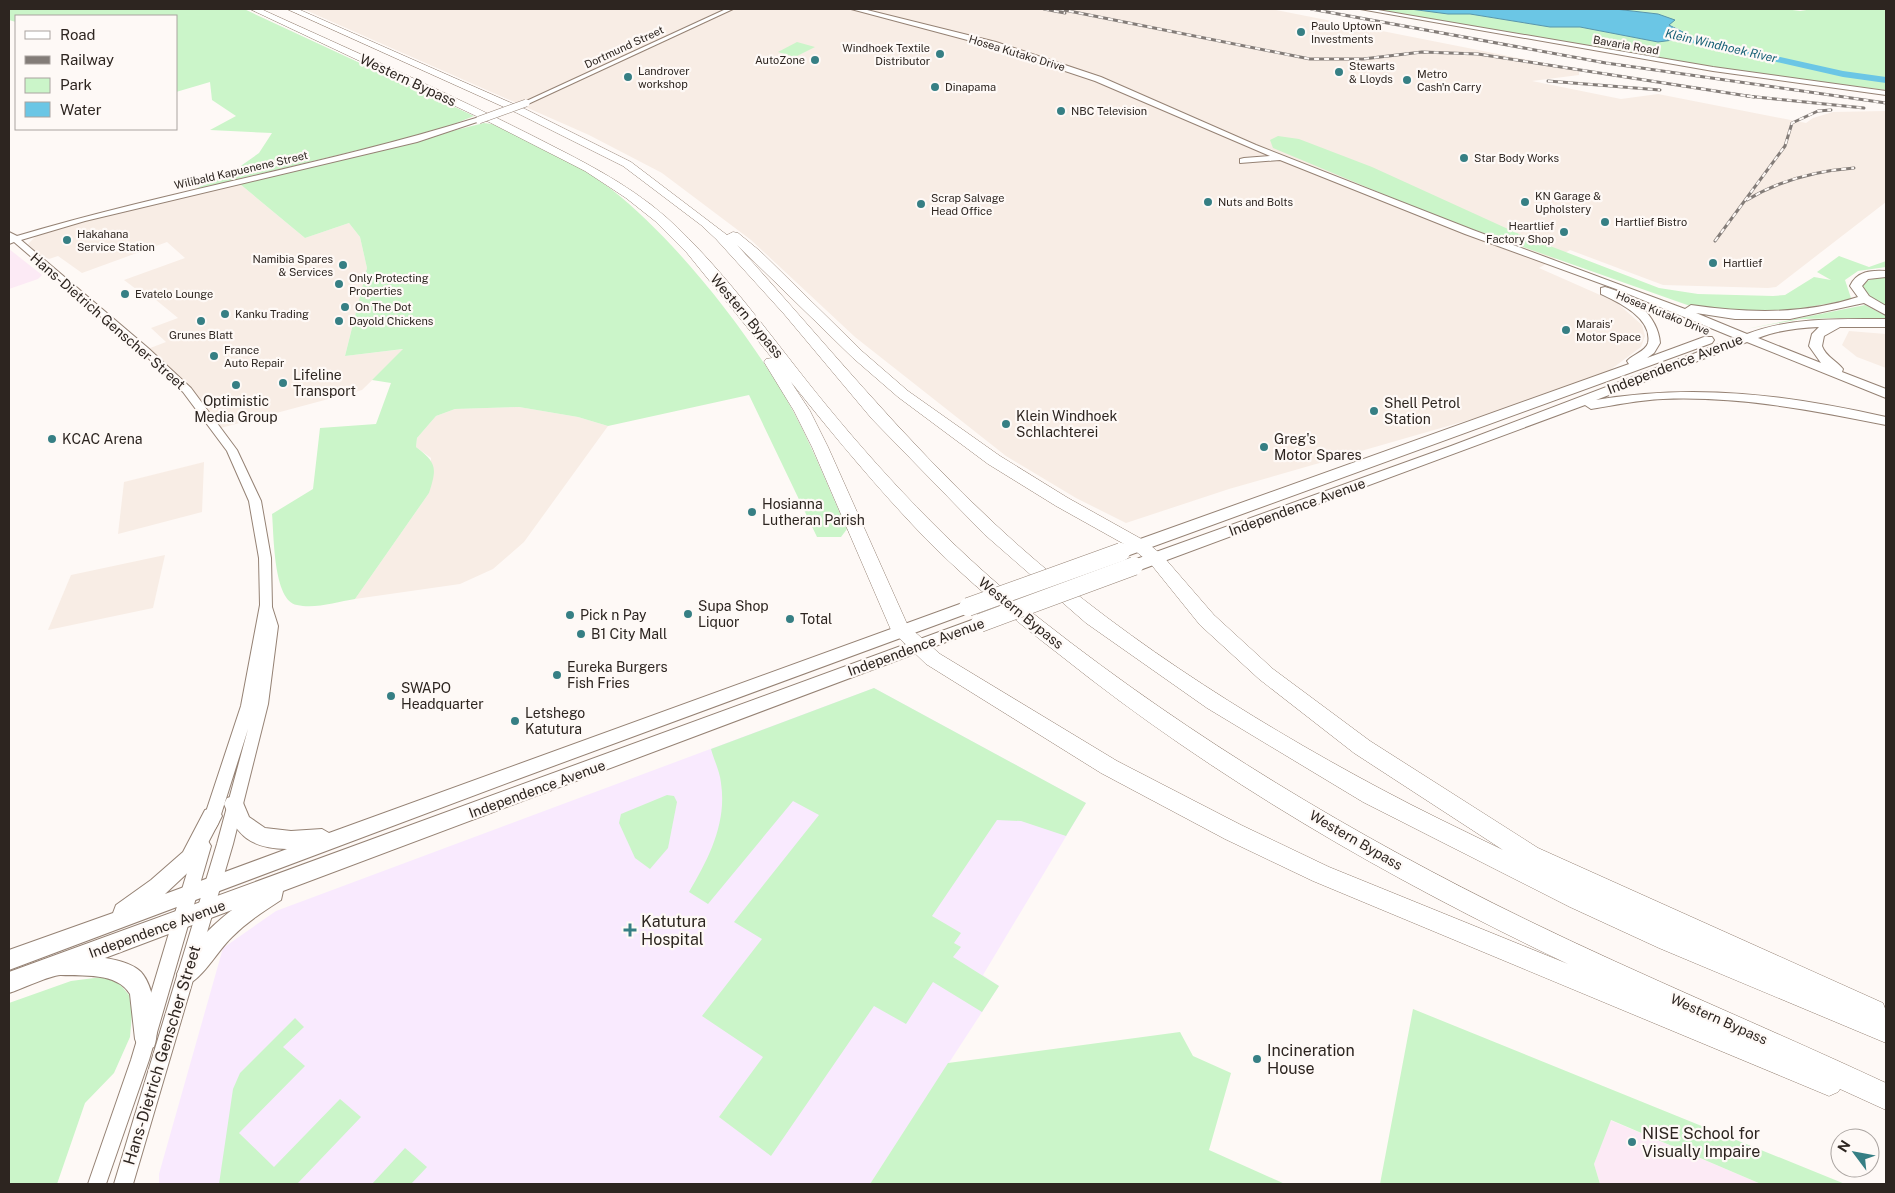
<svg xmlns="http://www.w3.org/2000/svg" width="1895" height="1193" font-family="'Public Sans',sans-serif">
<rect width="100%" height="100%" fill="#fef9f6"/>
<!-- built -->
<g fill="#f8ede5">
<path d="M303,9H1271L1579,70V75L1532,81L1621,99L1658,94L1806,123L1813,118L1833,112L1886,111V202L1776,287L1768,288L1663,285L1570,250L1539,268L1616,302L1642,325L1645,336L1641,347L1602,376L1528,403L1229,489L1126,523L1076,498L1006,456L855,337L751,240L662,173L589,135Z"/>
<path d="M240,184L305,238L349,223L360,237L367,268L345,356L404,349L362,390L217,429L145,350L166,342L151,328L178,318L150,295H144L124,280L185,258L167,242L82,273L58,256L49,259L38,254L28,244L38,234L80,222Z"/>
<path d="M1849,331L1886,334V368L1857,357L1842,345Z"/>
<path d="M519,407L578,417L608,426L524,542L493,569L460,584L355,599L429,493L431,458L416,447L417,438L436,416L455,409Z"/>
<path d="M204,462L202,512L118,534L124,482Z"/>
<path d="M165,555L153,608L48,630L71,575Z"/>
</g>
<!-- education -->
<g fill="#fceaf5">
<path d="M9,249L42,275L38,279L9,289Z"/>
<path d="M1610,1120L1761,1184H1600L1594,1164Z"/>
</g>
<!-- medical -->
<path fill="#f9eafe" d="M874,688L1086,803L983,975L999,986L870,1184H159V1174L223,948L276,911Z"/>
<!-- green -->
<g fill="#cbf5c9">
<path d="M9,9H244L474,116L444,128L396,141L193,190L235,170L259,153L272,133L210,130L236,116L212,100L210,82L176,92V16H16V22L9,20Z"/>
<path d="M1373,9H1410L1448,14H1470L1550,27H1580L1658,42L1683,31L1668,24L1674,20L1658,14L1615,9H1785L1800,11L1813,9H1886V90L1742,72Z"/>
<path d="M797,42L815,47L795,57L778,52Z"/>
<path d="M484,123L492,124C530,142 578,163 611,189C671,236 736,317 776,382C805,427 825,480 847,529L841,537H817L749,395L608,426L578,417L519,407L455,409L436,416L417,438L416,447C437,463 437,468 429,493L355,599C337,602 315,609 297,605C273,601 274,534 272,514L313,489L320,428L376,424L391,383L372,380L403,349L345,356L367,268L360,237L349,223L305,238L240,184Z"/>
<path d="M1278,136L1299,139L1372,167L1519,234L1659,288L1698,294L1773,296L1785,295L1814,277L1831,280L1817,272L1839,256L1869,267L1886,261V267L1858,271L1845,280L1851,298L1849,300L1774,313L1693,307L1438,217L1273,148L1270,140Z"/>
<path d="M1878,277H1886V310L1862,291V283Z"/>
<path d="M1865,305L1886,316V320L1846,318L1801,319L1746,329Z"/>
<path d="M874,688L1086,803L1066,836L1021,821L997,820L932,916L961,933L954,943L961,947L953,957L999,986L982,1012L933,982L906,1024L874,1006L771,1156L719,1117L763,1057L702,1016L762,939L734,922L819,815L793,801L708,904L689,892C709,858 727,823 721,783C720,772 714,760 711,749Z"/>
<path d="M667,795L674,796L677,802L668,848L650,869L635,858L619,823L621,814Z"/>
<path d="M102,977L118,982L129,995L132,1013L130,1037L114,1073L85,1103L57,1184H9V1003L71,981Z"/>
<path d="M1413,1009L1845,1184H1761L1611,1120L1594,1164L1600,1184H1380Z"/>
<path d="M295,1018L304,1027L283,1047L305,1066L239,1133L274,1167L340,1099L361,1117L297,1184H219L233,1089L240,1073Z"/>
<path d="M1180,1032L1193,1056L1231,1073L1209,1150L1285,1184H870L948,1063Z"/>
<path d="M405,1148L427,1167L411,1184H372Z"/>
</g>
<!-- water -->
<path fill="#6bc6e5" stroke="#5896aa" d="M1410,9H1615L1658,14L1675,20L1669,25L1683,32L1673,40L1658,42L1580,27H1550L1470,14H1448Z"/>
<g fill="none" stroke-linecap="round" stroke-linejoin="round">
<!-- river -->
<path fill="#6bc6e5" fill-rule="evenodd" d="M1655,29L1843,71L1886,77V83L1843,77L1652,34L1651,32Z"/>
<defs>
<g id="minor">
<path d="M726,9H733L528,104L522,103Z"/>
<path d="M1360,9H1372L1713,67L1886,91V95L1713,71Z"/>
<path d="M476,118L483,120L417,142L85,221L21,240L148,348L191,388L237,450L261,501L271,558L272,607L278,626L268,704L233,844L133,1184H114L217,844L248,729L218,824L215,829L210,830L205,829L202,824L241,706L260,605L259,558L249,501L227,451L183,392L142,352L14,242L9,244V232L17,236C168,191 325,165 476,118Z"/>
<path d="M203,839L208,841L211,846L149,1060L106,1184H88L131,1060L195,846L198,841Z"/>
</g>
<g id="major">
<path d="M851,9H863L996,42L1101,77L1256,145L1473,230L1685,309L1691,305C1747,313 1803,315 1858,297L1850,286C1857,271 1871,270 1886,271V277L1868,279L1862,286L1869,296L1886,306V315L1864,303L1790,319H1735L1696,313L1747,334C1791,317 1839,319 1886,319V327H1840L1824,336L1822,346C1826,357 1836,360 1843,369L1842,372L1886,389V398L1747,342L1596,400C1697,383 1787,395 1886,417V425C1812,410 1739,396 1663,399C1639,400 1615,405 1591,409L1585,405L1140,570H1128L1126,566L1128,562L1451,446L1735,338L1616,289L1465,234L1280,160L1240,163V159L1244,158L1270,156L1095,81L990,46ZM1819,327L1812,334L1809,346L1821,363L1758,338C1778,330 1798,328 1819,327Z"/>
<path d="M1605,287C1631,294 1658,315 1660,343L1654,353L1647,358L1704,337H1712L1714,340L1712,343L1127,556H1115L1113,552L1115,548L1629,364L1627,361C1632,355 1646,351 1648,343C1653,318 1618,302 1601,294V288Z"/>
<path d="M968,601L974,603L976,607L974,611L518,779L9,970V950L113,913L116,905L151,880L183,852L205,810L212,808L219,810L222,816L197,864L165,894L287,849C251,848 237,837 224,804L227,798L234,796L241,798L249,817L265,828L291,831L322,829L329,833Z"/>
<path d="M980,617L986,619L988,623L986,627L283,891L281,900C264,911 247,922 232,937C219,949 203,978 188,984L180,981L177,974C188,949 211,926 232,910L105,958C117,960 132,963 141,972C154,986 161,1030 154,1047L146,1050L138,1047L135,1039L130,994C117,972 82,976 61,975C53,974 19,990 9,993V972Z"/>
</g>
<g id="highway">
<path d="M250,9H261C351,50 442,90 531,135C578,159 626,182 666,217C727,272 775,343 827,406C892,485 963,559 1044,622C1193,739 1355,836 1525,919C1644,977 1766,1027 1886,1083V1110L1840,1089L1838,1092L1829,1096L1313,881L1225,839L1101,773L926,664L891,630L812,447L794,411L764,362L766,359L772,358L687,253L655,221L626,198L585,171L491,123ZM791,382C834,436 878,489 926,539C968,581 1013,619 1060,655C1215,779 1389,879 1568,964L1329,867L1241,825L1117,761L940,654L908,626L828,447L810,411Z"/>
<path d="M287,9H298L525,109L631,162L727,235L733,232L738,233L760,251L863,352L908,391L1000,456L1068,498L1145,541L1162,555L1214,615L1273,669L1370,741L1538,848L1883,1003L1886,1011V1043L1659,948L1570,907L1363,802L1207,708L1086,623L984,534L872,419L784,314L716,239L701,225L623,166L517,113ZM737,245L853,358L898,397L988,464L1056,506L1133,549L1150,563L1200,625L1259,679L1354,753L1503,850C1462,830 1420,810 1379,788C1246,717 1106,628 996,525C902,438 822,339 737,245Z"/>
</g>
</defs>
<!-- minor casing -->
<use href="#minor" stroke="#958274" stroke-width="2"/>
<!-- major casing -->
<use href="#major" stroke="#958274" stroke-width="2"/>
<!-- highway casing -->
<use href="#highway" stroke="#958274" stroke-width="1"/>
<!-- minor -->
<use href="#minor" fill="#fff" fill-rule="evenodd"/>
<!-- major -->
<use href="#major" fill="#fff" fill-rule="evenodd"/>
<!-- highway -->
<use href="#highway" fill="#fff" fill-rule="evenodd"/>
<defs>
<g id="rail">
<path d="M1044,9L1065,13"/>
<path d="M1059,9L1310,59H1363L1422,52L1478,54L1754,97"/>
<path d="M1311,9L1606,63L1886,103"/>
<path d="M1548,81L1660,90"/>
<path d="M1747,96L1864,108"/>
<path d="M1747,200C1780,180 1815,171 1854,168"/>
<path d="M1715,241L1785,146L1792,123L1818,111L1831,110"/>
</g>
</defs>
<!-- rail casing -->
<use href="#rail" stroke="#837c78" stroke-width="3"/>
<!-- rail -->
<use href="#rail" stroke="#fef9f6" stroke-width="2" stroke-dasharray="5" stroke-linecap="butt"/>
<defs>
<path id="minor-bridge" d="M479,120L526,103"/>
<g id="major-bridge">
<path d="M968,607L1121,552"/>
<path d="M980,623L1134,566"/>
</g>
</defs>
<!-- minor-bridge casing -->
<use href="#minor-bridge" stroke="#958274" stroke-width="8" stroke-linecap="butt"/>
<!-- major-bridge casing -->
<use href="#major-bridge" stroke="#958274" stroke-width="19" stroke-linecap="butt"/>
<!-- minor-bridge -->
<use href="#minor-bridge" stroke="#fff" stroke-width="7"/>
<!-- major-bridge -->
<use href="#major-bridge" stroke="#fff" stroke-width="18"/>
</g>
<!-- markers -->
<g fill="#367f84" stroke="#fef9f6" stroke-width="2">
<circle cx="1301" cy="32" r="5"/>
<circle cx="940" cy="54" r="5"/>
<circle cx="815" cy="60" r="5"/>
<circle cx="1339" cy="72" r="5"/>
<circle cx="628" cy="77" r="5"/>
<circle cx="1407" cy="80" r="5"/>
<circle cx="935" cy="87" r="5"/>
<circle cx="1061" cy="111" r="5"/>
<circle cx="1464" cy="158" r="5"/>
<circle cx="1208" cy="202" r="5"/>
<circle cx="1525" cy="202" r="5"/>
<circle cx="921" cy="204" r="5"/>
<circle cx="1605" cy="222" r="5"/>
<circle cx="1564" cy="232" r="5"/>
<circle cx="67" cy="240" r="5"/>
<circle cx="1713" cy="263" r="5"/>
<circle cx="343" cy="265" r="5"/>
<circle cx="339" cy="284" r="5"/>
<circle cx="125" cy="294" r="5"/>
<circle cx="345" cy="307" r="5"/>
<circle cx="225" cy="314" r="5"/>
<circle cx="201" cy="321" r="5"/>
<circle cx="339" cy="321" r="5"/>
<circle cx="1566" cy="330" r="5"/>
<circle cx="214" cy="356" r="5"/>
<circle cx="283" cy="383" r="5"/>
<circle cx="236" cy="385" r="5"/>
<circle cx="1374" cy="411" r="5"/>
<circle cx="1006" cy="424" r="5"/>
<circle cx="52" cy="439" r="5"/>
<circle cx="1264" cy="447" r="5"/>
<circle cx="752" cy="512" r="5"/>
<circle cx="688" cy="614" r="5"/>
<circle cx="570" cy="615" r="5"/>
<circle cx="790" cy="619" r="5"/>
<circle cx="581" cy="634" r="5"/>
<circle cx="557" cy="675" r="5"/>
<circle cx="391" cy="696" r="5"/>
<circle cx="515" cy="721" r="5"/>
<path d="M627.5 922.5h5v5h5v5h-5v5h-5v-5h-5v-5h5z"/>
<circle cx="1257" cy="1059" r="5"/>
<circle cx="1632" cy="1142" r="5"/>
</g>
<g text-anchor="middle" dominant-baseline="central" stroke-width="4.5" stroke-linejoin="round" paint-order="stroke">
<!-- far-poi labels -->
<g font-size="11" fill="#2d2520" stroke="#fef9f6" text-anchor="start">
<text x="1311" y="26">Paulo Uptown<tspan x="1311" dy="13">Investments</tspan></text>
<text x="930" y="48" text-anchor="end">Windhoek Textile<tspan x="930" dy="13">Distributor</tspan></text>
<text x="805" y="60" text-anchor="end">AutoZone</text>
<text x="1349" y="66">Stewarts<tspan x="1349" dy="13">&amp; Lloyds</tspan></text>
<text x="638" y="71">Landrover<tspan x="638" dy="13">workshop</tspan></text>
<text x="1417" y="74">Metro<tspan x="1417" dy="13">Cash'n Carry</tspan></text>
<text x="945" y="87">Dinapama</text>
<text x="1071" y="111">NBC Television</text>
<text x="1474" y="158">Star Body Works</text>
<text x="1535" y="196">KN Garage &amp;<tspan x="1535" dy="13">Upholstery</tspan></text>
<text x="931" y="198">Scrap Salvage<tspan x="931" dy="13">Head Office</tspan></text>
<text x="1218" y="202">Nuts and Bolts</text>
<text x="1615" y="222">Hartlief Bistro</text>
<text x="1554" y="226" text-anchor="end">Heartlief<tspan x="1554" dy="13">Factory Shop</tspan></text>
<text x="77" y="234">Hakahana<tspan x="77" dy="13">Service Station</tspan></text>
<text x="333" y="259" text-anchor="end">Namibia Spares<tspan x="333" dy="13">&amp; Services</tspan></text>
<text x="1723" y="263">Hartlief</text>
<text x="349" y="278">Only Protecting<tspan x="349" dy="13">Properties</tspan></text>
<text x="135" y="294">Evatelo Lounge</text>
<text x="355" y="307">On The Dot</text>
<text x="235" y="314">Kanku Trading</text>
<text x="349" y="321">Dayold Chickens</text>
<text x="1576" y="324">Marais'<tspan x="1576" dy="13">Motor Space</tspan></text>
<text x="201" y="335" text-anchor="middle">Grunes Blatt</text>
<text x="224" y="350">France<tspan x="224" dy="13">Auto Repair</tspan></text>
</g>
<!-- far-street labels -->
<g font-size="11" fill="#2d2520" stroke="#fef9f6">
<text transform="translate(1626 45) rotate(10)">Bavaria Road</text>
<text transform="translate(624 47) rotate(-25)">Dortmund Street</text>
<text transform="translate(1017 53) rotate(17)">Hosea Kutako Drive</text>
<text transform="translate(241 170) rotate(-13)">Wilibald Kapuenene Street</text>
<text transform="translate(1663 313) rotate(22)">Hosea Kutako Drive</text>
</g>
<!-- far-water labels -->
<g font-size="12" font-style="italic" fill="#186177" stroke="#fef9f6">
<text transform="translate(1721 46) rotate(13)">Klein Windhoek River</text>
</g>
<!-- street labels -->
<g font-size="14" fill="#2d2520" stroke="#fef9f6">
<text transform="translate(408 80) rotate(25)">Western Bypass</text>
<text transform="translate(747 316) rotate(50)">Western Bypass</text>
<text transform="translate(108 321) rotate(41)">Hans-Dietrich Genscher Street</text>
<text transform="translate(1675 364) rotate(-21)">Independence Avenue</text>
<text transform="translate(1297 507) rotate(-20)">Independence Avenue</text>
<text transform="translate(1021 613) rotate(39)">Western Bypass</text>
<text transform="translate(916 647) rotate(-20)">Independence Avenue</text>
<text transform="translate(537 789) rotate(-20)">Independence Avenue</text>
<text transform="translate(1356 840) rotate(30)">Western Bypass</text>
<text transform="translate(157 929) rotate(-20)">Independence Avenue</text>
<text transform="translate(1719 1019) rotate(24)">Western Bypass</text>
</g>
<!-- poi labels -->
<g font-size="14" fill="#2d2520" stroke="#fef9f6" text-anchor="start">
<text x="293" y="375">Lifeline<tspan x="293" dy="16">Transport</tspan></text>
<text x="236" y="401" text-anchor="middle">Optimistic<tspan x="236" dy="16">Media Group</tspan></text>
<text x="1384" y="403">Shell Petrol<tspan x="1384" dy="16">Station</tspan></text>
<text x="1016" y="416">Klein Windhoek<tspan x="1016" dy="16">Schlachterei</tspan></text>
<text x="62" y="439">KCAC Arena</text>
<text x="1274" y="439">Greg's<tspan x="1274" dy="16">Motor Spares</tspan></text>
<text x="762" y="504">Hosianna<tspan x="762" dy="16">Lutheran Parish</tspan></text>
<text x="698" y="606">Supa Shop<tspan x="698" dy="16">Liquor</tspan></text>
<text x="580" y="615">Pick n Pay</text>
<text x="800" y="619">Total</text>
<text x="591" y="634">B1 City Mall</text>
<text x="567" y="667">Eureka Burgers<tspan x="567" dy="16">Fish Fries</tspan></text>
<text x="401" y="688">SWAPO<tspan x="401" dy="16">Headquarter</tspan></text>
<text x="525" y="713">Letshego<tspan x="525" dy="16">Katutura</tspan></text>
</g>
<!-- near-poi labels -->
<g font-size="16" fill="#2d2520" stroke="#fef9f6" text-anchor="start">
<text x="641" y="921">Katutura<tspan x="641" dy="18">Hospital</tspan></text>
<text x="1267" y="1050">Incineration<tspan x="1267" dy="18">House</tspan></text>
<text x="1642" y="1133">NISE School for<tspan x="1642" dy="18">Visually Impaire</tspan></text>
</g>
<!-- near-street labels -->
<g font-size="16" fill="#2d2520" stroke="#fef9f6">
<text transform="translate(162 1055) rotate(-73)">Hans-Dietrich Genscher Street</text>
</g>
</g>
<!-- border -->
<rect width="1895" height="1193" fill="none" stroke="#2d2520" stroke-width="20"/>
<!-- legend -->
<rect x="15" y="15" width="162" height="115" fill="#fef9f6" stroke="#aaa4a0"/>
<rect x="25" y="31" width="25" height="8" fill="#ffffff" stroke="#aaa4a0"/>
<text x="60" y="40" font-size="15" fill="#2d2520">Road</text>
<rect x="25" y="56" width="25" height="8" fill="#837c78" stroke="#aaa4a0"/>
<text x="60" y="65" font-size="15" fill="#2d2520">Railway</text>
<rect x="25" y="78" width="25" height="15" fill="#cbf5c9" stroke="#aaa4a0"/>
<text x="60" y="90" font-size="15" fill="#2d2520">Park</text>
<rect x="25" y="102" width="25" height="15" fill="#6bc6e5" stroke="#aaa4a0"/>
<text x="60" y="115" font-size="15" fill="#2d2520">Water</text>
<!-- north arrow -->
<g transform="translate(1855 1153) rotate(302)"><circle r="24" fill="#fef9f6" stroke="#aaa4a0"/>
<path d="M0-4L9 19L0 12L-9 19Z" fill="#367f84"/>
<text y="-8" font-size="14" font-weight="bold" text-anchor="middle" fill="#2d2520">N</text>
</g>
</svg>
